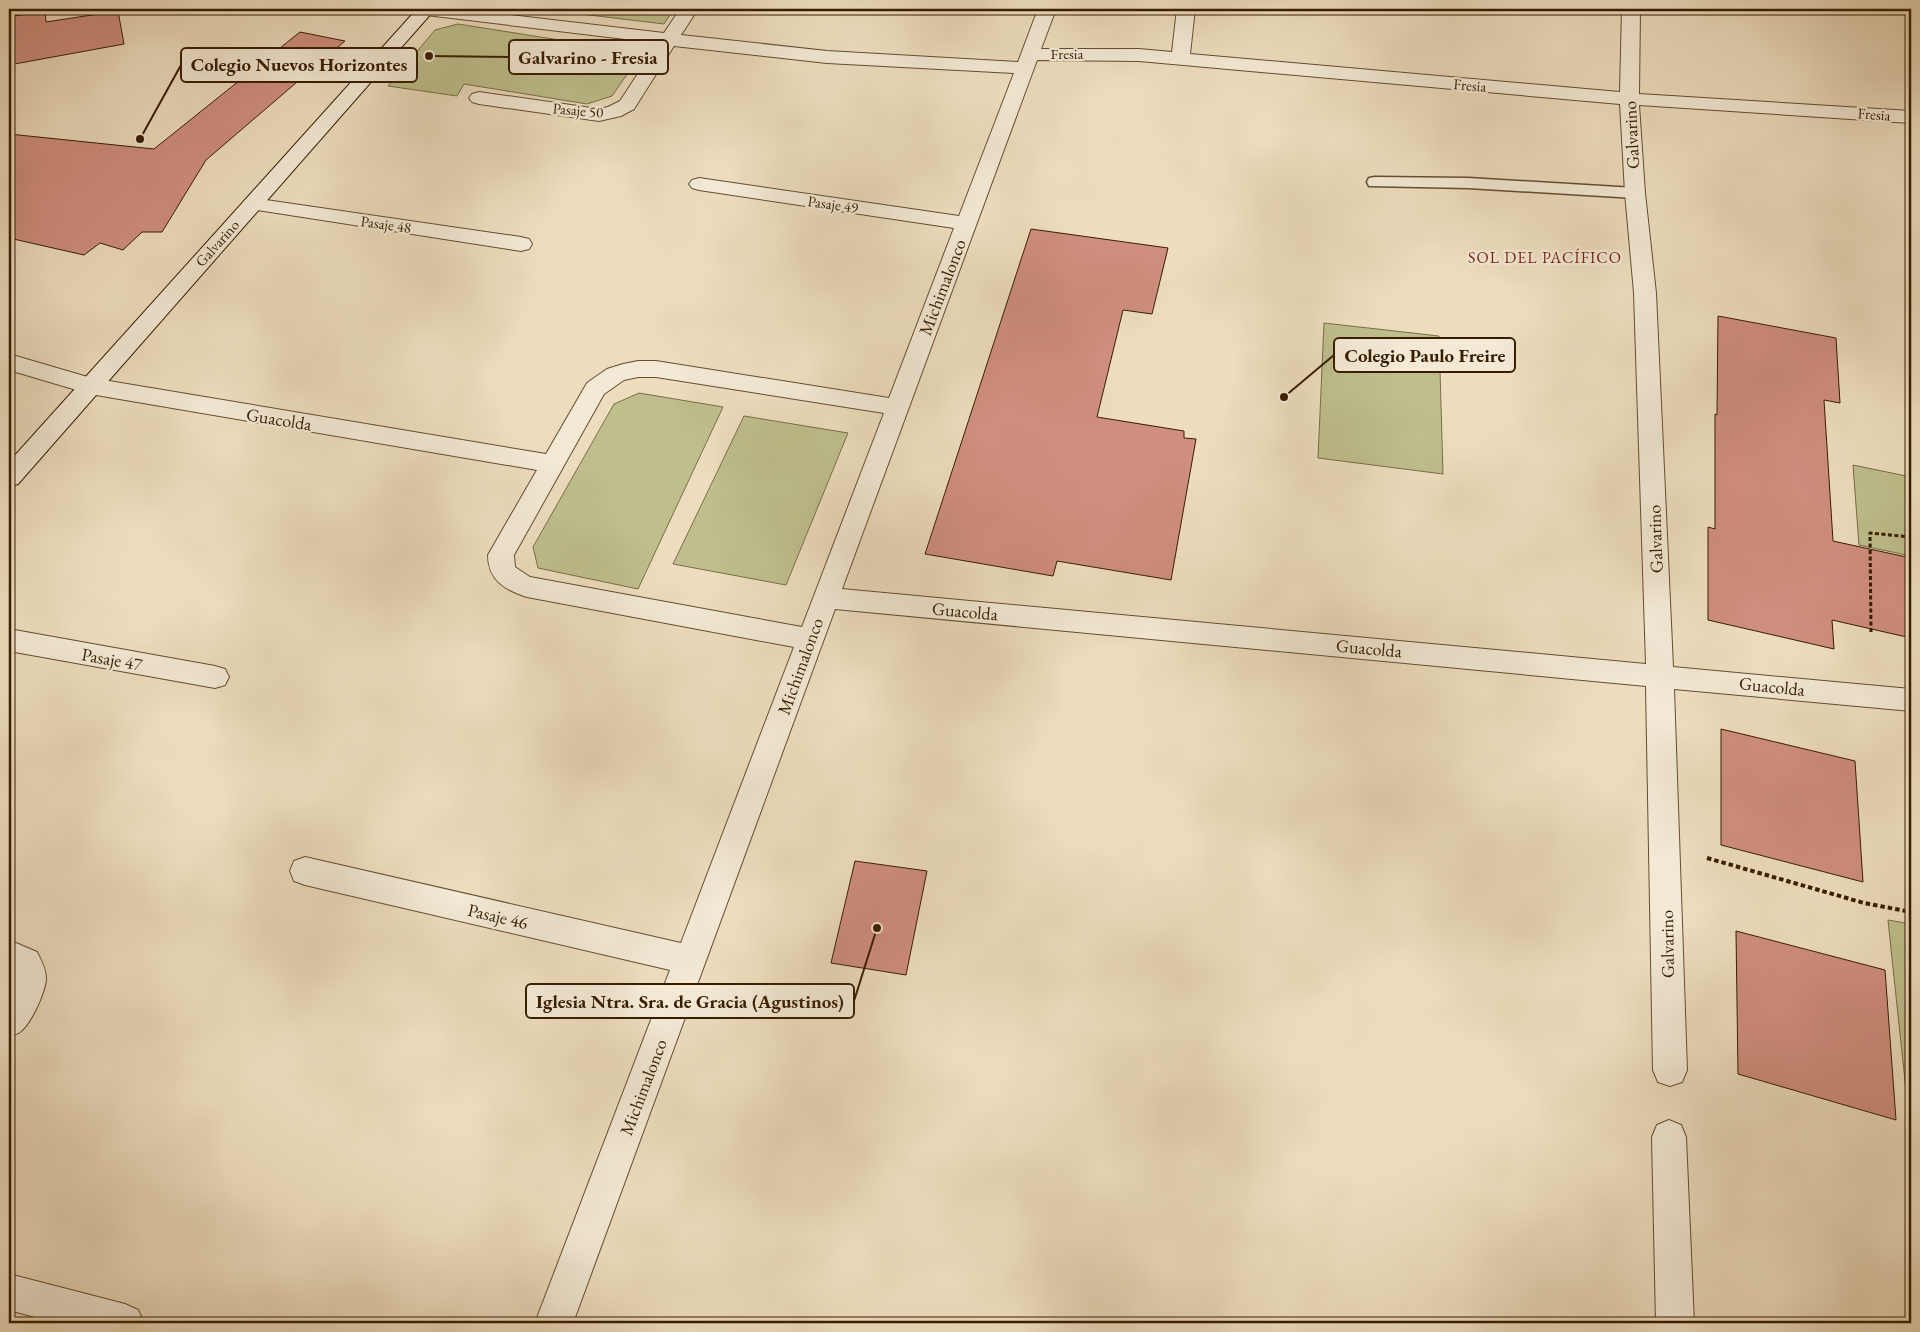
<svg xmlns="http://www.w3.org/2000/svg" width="1920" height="1332" font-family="'EB Garamond',serif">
<rect width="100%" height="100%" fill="#edddbe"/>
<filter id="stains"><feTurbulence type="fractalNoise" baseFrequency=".004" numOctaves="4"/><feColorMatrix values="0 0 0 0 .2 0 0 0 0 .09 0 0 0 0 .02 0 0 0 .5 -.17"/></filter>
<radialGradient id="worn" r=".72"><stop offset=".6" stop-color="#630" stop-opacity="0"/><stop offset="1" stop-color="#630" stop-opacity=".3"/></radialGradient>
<!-- green -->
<g fill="#bebf8d" stroke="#7a6e46">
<path d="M539,9H674L664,24Z"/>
<path d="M458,24L642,53L612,96L587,104L464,84L457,96L388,86L435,30Z"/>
<path d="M1324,323L1439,336L1443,474L1318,458Z"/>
<path d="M639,393L723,407L638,589L538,568L533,547L614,404Z"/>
<path d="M744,416L848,433L786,585L673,564Z"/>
<path d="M1853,465L1911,477V556L1859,545Z"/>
<path d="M1888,920L1911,924V1138Z"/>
</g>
<!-- building -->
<g fill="#cf8e7e" stroke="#371d00">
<path d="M45,11L46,22L118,11L124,44L9,65V17Z"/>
<path d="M300,32L345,41L206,160L162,232H142L123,250L100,243L84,255L9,238V134L154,149Z"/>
<path d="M1031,229L1168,248L1152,314L1123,310L1097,417L1184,431V438L1196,439L1171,580L1057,561L1053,576L925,554Z"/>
<path d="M1718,316L1836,338L1840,403L1824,400L1833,541L1911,558V638L1832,620L1834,649L1708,620V527L1715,529V414L1717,415Z"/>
<path d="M1721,729L1855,761L1863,882L1721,845Z"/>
<path d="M855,861L927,871L906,975L831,963Z"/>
<path d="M1736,931L1885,970L1896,1120L1738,1074Z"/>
</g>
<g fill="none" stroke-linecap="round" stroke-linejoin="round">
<defs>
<path id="lane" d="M1375,177L1468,178L1635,188L1641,189L1643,193L1641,197L1635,198L1468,188L1369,186L1367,182L1369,178Z"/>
<g id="street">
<path d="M409,9H460L664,33L680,9H698L681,35L827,51L1018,62L1038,9H1056L1041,49H1139L1172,52L1177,9H1195L1190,54L1620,92L1622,9H1640L1639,94L1911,111V123L1639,105L1645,193L1656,293L1673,667L1911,689V711L1674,689L1687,1070L1682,1082L1670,1086L1658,1082L1653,1070L1646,686L835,609L573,1323H535L670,970L305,885L294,881L290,871L294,861L305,857L681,943L794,647L527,597C505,590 488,580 488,555L537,470L90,394L9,370V354L91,378L546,454L587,383L594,378L607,369L623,364L638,361H656L889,398L954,228L699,190L692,188L689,184L692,180L699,178L959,216L1014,73L827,63L674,46L634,109L621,116L599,121L479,104L472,102L469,98L472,94L479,92L599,109L608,107L620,101L658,43L418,14L412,13ZM1037,60L1139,61L1620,104L1625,193L1634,293L1646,664L842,589ZM638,377H656L884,413L802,627L530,577L515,567L514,555L604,394L624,380Z"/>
<path d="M252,198L521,237L529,239L532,244L529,249L521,251L245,208L242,204L245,200Z"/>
<path d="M9,629L215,666L225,669L229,677L225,685L215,688L9,651Z"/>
<path d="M9,940L37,952C41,960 46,969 46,978C46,991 31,1024 20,1032C18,1034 12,1035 9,1037V994L13,986V972L9,970Z"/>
<path d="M1669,1120L1681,1125L1686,1137L1694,1323H1656L1652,1137L1657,1125Z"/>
<path d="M9,1274L125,1304L138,1310L144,1323H57L9,1310Z"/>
</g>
<path id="secondary" d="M417,9H435L18,484L9,487V462Z"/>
</defs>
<!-- lane casing -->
<use href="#lane" stroke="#644d30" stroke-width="3"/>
<!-- street casing -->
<use href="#street" stroke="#644d30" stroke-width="2"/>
<!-- secondary casing -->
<use href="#secondary" stroke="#371d00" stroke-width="2"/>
<!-- path-far1 -->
<path stroke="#371d00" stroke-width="3" stroke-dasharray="4 2.5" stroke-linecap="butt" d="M1871,632L1870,533L1911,537"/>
<!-- path -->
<path stroke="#371d00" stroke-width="4" stroke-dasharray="4.5 3" stroke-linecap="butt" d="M1707,858L1864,903L1911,912"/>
<!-- lane -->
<use href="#lane" fill="#f3e9d5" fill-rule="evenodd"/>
<!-- street -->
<use href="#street" fill="#f3e9d5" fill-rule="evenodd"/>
<!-- secondary -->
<use href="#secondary" fill="#f3e9d5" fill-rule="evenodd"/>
</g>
<g text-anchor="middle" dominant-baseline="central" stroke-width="4.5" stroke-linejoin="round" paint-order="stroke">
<!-- far-street labels -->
<g font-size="15" fill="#371d00" stroke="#f3e9d5">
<text x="1067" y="53">Fresia</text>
<text transform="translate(1470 85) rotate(5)">Fresia</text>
<text transform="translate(578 110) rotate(5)">Pasaje 50</text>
<text transform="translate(1874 114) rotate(4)">Fresia</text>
<text transform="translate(833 204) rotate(8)">Pasaje 49</text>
<text transform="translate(386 224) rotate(8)">Pasaje 48</text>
<text transform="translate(217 243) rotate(-48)">Galvarino</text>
</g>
<!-- far-neighbourhood labels -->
<g font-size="16" letter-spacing="1" fill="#7a1f14" stroke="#f3e9d5">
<text x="1545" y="257">SOL DEL PACÍFICO</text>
</g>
<!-- street labels -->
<g font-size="18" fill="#371d00" stroke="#f3e9d5">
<text transform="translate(1631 135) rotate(-93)">Galvarino</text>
<text transform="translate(942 287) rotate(-69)">Michimalonco</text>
<text transform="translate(279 419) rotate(9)">Guacolda</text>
<text transform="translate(1655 539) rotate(-92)">Galvarino</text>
<text transform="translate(965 611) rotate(5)">Guacolda</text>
<text transform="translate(1369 648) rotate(5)">Guacolda</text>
<text transform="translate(112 659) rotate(10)">Pasaje 47</text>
<text transform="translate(800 666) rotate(-70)">Michimalonco</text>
<text transform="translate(1772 686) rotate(6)">Guacolda</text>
<text transform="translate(498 916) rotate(13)">Pasaje 46</text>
<text transform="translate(1667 944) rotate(-91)">Galvarino</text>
<text transform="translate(643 1087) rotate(-69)">Michimalonco</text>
</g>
</g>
<!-- callouts -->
<path fill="none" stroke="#371d00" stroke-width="2" d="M429 56L509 57M140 139L181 65M1284 397L1334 355M877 928L854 1001"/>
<g fill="#371d00" stroke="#f3e9d5" stroke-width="2">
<circle cx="429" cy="56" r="5"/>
<circle cx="140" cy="139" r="5"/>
<circle cx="1284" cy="397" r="5"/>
<circle cx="877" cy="928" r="5"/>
</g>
<g fill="#f3e9d5" stroke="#371d00" stroke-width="2">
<rect x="509" y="40" width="159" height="34" rx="5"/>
<rect x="181" y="48" width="236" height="34" rx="5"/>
<rect x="1334" y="338" width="181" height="34" rx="5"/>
<rect x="526" y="984" width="328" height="34" rx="5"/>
</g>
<g font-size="19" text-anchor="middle" font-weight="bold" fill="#371d00">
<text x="588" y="64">Galvarino - Fresia</text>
<text x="299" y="71">Colegio Nuevos Horizontes</text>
<text x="1425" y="362">Colegio Paulo Freire</text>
<text x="690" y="1008">Iglesia Ntra. Sra. de Gracia (Agustinos)</text>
</g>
<!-- margin -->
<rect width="1920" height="1332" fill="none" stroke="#edddbe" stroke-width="30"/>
<rect x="10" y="10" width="1900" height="1312" fill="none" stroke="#371d00" stroke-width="2.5"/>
<rect x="15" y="15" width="1890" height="1302" fill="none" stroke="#371d00"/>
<rect width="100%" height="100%" filter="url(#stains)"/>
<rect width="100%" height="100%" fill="url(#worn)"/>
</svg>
